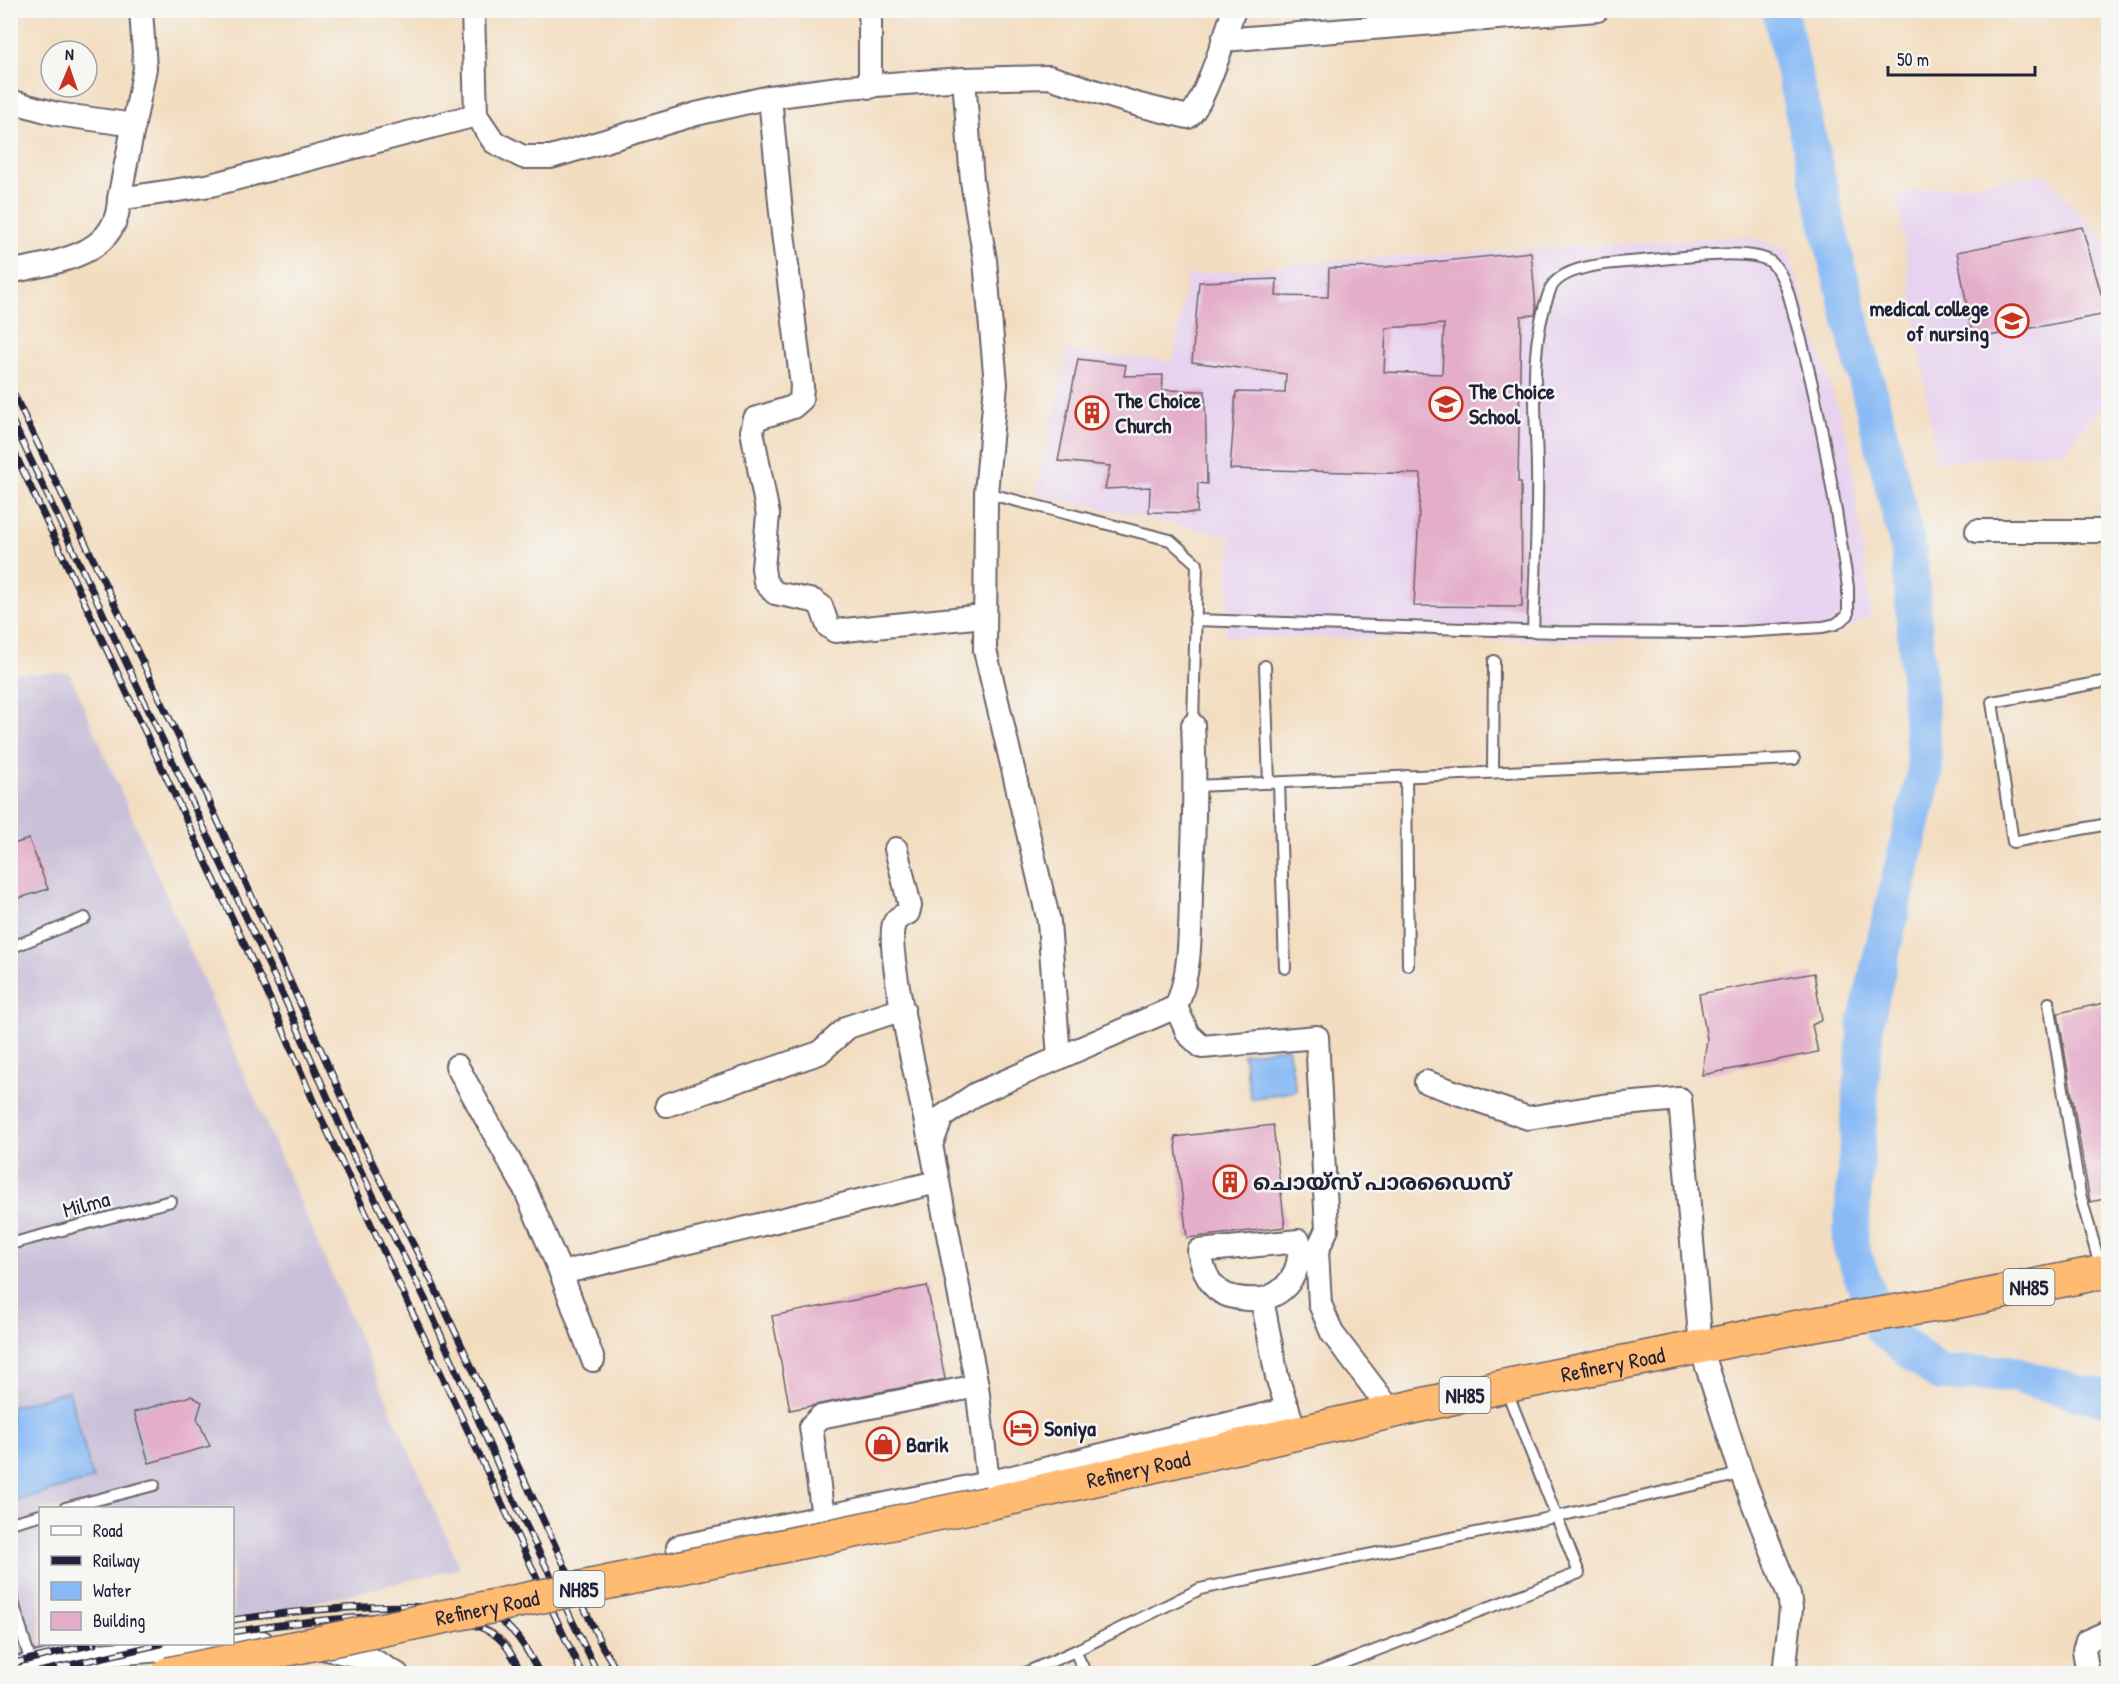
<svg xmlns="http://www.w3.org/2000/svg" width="2119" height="1684" font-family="'Patrick Hand','Noto Sans Malayalam',sans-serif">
<rect width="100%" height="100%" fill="#f6f6f2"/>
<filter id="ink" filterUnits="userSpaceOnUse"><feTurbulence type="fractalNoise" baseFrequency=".0167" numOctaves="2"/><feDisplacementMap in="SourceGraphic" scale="12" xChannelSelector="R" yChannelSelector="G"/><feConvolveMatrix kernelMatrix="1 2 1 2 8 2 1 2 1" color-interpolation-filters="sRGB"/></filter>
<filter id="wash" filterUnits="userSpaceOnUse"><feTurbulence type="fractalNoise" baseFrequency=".008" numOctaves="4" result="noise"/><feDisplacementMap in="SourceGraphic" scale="24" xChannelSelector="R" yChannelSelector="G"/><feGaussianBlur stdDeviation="1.35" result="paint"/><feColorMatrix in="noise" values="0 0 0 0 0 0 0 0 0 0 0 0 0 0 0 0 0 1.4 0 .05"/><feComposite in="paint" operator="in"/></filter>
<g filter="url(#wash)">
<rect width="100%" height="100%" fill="#f3ddc0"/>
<!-- built -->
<g fill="#e7d2ef">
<path d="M2045,174L2108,244V398L2065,451L1936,462L1897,193Z"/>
<path d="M1749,236L1788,251L1850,447L1871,614L1852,627L1601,641L1226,637L1230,536L1036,494L1067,352L1173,361L1188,275L1351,259Z"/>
</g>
<!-- industrial -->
<path fill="#c8bfd8" d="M10,673H69L460,1568L233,1622L232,1508H40V1644H142L11,1673Z"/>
<!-- water -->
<g fill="#88baf5" stroke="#556e98" stroke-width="1.5">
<path d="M1288,1047L1296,1091L1251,1099L1243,1054Z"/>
<path d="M69,1391L93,1479L11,1502V1407Z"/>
</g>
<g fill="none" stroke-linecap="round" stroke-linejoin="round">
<!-- river -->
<path stroke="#88baf5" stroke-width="36" d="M1780,10L1832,243L1909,551L1925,771L1866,1020L1850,1245L1881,1328L1940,1374L2008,1373L2079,1393L2108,1398"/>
</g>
<g id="blocks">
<!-- building -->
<g fill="#e4adca" fill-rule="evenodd">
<path d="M2082,227L2107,314L1973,339L1957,252Z"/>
<path d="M1531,252L1536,308L1535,315L1521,316L1518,482H1521L1522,607L1414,606L1421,474L1230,469L1236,392L1285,393L1286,374L1192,362L1199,282L1277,279L1276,296L1328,297L1329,268L1385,267ZM1444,324L1442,374L1384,372L1386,328Z"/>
<path d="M1078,359L1126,365L1124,376L1163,375L1162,390L1205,391L1207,484L1198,483L1197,513L1149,512L1150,487L1105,489L1110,466L1058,461Z"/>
<path d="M29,839L48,889L10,901V845Z"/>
<path d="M1814,973L1822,1020L1812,1025L1818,1052L1702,1075L1707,1039L1699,994Z"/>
<path d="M2109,1002V1198L2090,1202L2058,1013Z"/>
<path d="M1273,1125L1285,1227L1187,1238L1175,1137Z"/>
<path d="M927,1286L945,1379L790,1410L772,1316Z"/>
<path d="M191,1396L202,1402L197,1418L210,1446L149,1463L134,1412Z"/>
</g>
</g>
</g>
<g filter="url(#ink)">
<use href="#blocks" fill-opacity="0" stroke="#6b636a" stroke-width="1.5"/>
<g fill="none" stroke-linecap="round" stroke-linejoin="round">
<defs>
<g id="lane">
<path d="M986,493L1170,540L1197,564L1193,725"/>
<path d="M1195,620L1558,632L1723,633L1823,627L1836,624L1848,615V587C1834,498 1821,409 1796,322C1791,304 1786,276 1772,263C1752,246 1669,259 1641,261C1617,263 1560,264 1550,290C1528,346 1536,408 1537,467C1538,522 1535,577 1533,632"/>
<path d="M1265,666L1269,783"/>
<path d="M2108,681L1992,702L2013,842L2108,824"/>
<path d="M1493,772L1494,661"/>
<path d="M1406,776L1408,965"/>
<path d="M1279,783L1285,968"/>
<path d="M1196,786L1794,759"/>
<path d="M10,948L85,918"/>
<path d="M2049,1003L2080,1194L2101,1269"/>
<path d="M10,1244L171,1201"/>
<path d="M65,1508L154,1485"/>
<path d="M10,1523L40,1515"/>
<path d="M10,1592L31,1663"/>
<path d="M1075,1651L1086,1674"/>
<path d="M1023,1674L1075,1651L1200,1589L1555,1517L1728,1477L1741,1472"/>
<path d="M1314,1674L1579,1573L1506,1389"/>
</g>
<g id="street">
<path d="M473,10L476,115L494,142L523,157H551L696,114L770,97L846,87L964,79L972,181L985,260L996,384L986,493L985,650L1049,922L1059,1058"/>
<path d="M1223,40L1597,10"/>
<path d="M964,79L1049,77L1139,105L1188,117C1204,106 1226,32 1234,10"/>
<path d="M870,87V10"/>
<path d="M770,97L783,233L802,386L801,400L793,407L755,419L752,431L768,515L763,568L765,582L775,593L814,601L821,606L828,626L835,631L984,616"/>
<path d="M10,101L57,114L134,125"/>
<path d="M119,199L145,68L141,10"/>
<path d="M10,272C54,262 118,257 119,199L211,185L476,115"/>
<path d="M1977,531H2108"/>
<path d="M896,849L910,906L908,913C902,916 896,918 894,924C884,947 924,1111 931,1145"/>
<path d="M1176,1007L1188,1034L1202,1047L1317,1037L1327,1229L1317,1251L1320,1304L1332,1333L1392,1412"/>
<path d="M457,1066L525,1189L561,1273L937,1182"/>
<path d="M1426,1082L1528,1118L1602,1106L1680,1099L1701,1348L1741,1472L1789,1595L1791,1609L1784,1674"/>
<path d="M667,1105L819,1053L848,1027L903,1009"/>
<path d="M561,1273L593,1360"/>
<path d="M1262,1299C1289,1293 1302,1269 1299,1241L1199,1251C1207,1291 1223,1301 1262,1299L1277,1377L1292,1422"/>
<path d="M988,1483L977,1386L931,1145L942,1117L976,1094L1176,1007C1191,973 1190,932 1191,895C1194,838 1196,782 1193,725"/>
<path d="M823,1517L811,1426L820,1417L977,1386"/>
<path d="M678,1547L988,1483L1288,1409"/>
<path d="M318,1647L371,1659L397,1674"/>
<path d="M10,1670L61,1658L262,1642"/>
<path d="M2088,1674L2084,1650L2087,1641L2108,1632"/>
</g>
<g id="highway">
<path id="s1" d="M989,1503L1505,1386L1803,1326L1949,1303L2108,1271"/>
</g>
</defs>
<!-- lane casing -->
<use href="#lane" stroke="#6b636a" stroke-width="14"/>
<!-- street casing -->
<use href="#street" stroke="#6b636a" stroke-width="26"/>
<!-- highway casing -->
<use href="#highway" stroke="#6b636a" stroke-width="36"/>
<!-- lane -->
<use href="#lane" stroke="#fff" stroke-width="10"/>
<!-- street -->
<use href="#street" stroke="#fff" stroke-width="22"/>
<!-- highway -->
<use href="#highway" stroke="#ffbb71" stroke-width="33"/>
<defs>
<g id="rail">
<path d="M10,386L203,788L367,1152L432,1282L603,1648L619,1674"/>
<path d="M10,416L287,1004L352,1153L425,1299L509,1490L598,1674"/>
<path d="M10,443L271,1001L315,1105L582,1674"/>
<path d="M232,1620C300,1610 365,1604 433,1607C452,1607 474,1605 491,1615C515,1627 528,1651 540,1674"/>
<path d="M232,1632C293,1622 434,1603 488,1631C506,1640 513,1657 522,1674"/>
<path d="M10,1664L94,1644"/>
<path d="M30,1674L161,1644"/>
</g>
</defs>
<!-- rail casing -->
<use href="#rail" stroke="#22223b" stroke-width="7"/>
<!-- rail -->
<use href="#rail" stroke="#f6f6f2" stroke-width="4.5" stroke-dasharray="14" stroke-linecap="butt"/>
<defs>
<g id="highway-bridge">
<path id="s2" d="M168,1674L989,1503"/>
</g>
</defs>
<!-- highway-bridge casing -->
<use href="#highway-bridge" stroke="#6b636a" stroke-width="36" stroke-linecap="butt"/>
<!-- highway-bridge -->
<use href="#highway-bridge" stroke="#ffbb71" stroke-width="33"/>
</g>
</g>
<!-- icons -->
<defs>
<symbol id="university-ring" viewBox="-11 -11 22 22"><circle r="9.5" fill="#f6f6f2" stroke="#c8321e" stroke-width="1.5"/><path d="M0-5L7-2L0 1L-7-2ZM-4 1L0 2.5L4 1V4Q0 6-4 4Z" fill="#c8321e"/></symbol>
<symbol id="school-ring" viewBox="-11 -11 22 22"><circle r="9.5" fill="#f6f6f2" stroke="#c8321e" stroke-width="1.5"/><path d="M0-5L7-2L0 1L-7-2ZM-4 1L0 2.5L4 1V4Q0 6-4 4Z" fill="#c8321e"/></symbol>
<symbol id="building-ring" viewBox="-11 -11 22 22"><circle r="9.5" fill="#f6f6f2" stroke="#c8321e" stroke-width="1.5"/><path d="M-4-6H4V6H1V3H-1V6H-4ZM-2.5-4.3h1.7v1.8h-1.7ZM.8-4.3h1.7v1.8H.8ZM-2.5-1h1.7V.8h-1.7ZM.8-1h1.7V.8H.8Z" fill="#c8321e"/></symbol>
<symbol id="hotel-ring" viewBox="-11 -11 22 22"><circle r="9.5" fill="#f6f6f2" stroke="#c8321e" stroke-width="1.5"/><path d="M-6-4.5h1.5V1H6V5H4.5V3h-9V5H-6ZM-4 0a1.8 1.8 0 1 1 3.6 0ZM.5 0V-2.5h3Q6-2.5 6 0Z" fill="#c8321e"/></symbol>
<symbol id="shop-ring" viewBox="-11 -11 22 22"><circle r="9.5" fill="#f6f6f2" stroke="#c8321e" stroke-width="1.5"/><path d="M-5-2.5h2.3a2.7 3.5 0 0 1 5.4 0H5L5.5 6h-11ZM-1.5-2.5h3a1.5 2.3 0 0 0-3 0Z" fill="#c8321e"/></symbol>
</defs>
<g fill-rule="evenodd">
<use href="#university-ring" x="1993" y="302" width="38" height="38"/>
<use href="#school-ring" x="1427" y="385" width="38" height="38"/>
<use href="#building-ring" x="1073" y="394" width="38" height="38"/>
<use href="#building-ring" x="1211" y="1163" width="38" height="38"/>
<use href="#hotel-ring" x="1002" y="1409" width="38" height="38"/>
<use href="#shop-ring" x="864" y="1425" width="38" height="38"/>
</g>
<g text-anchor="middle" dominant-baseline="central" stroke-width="5" stroke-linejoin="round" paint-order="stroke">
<!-- shield labels -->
<g fill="#f6f6f2" stroke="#626272" stroke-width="1.5">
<rect x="2003.5" y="1269" width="51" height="36" rx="4.5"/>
<rect x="1439.5" y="1377" width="51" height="36" rx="4.5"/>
<rect x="553.5" y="1571" width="51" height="36" rx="4.5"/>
</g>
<g font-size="21" font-weight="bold" fill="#22223b">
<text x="2029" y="1287">NH85</text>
<text x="1465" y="1395">NH85</text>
<text x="579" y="1589">NH85</text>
</g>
<!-- poi labels -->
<g font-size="22" font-weight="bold" fill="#22223b" stroke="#f6f6f2" text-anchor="start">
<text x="1989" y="308" text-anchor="end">medical college<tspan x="1989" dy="25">of nursing</tspan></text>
<text x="1469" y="391">The Choice<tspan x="1469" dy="25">School</tspan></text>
<text x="1115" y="400">The Choice<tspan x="1115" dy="25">Church</tspan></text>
<text x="1253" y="1182">ചൊയ്സ് പാരഡൈസ്</text>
<text x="1044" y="1428">Soniya</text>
<text x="906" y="1444">Barik</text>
</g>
<!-- street labels -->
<g font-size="22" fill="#22223b" stroke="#f6f6f2">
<text transform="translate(86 1204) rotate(-15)">Milma</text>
<text stroke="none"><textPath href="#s1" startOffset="639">Refinery Road</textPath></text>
<text stroke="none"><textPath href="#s1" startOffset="153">Refinery Road</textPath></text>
<text stroke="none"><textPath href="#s2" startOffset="326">Refinery Road</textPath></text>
</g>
</g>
<!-- margin -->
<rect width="2119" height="1684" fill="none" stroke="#f6f6f2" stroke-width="36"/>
<!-- legend -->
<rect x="39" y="1507" width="195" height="138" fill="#f6f6f2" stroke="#a1a1a9" stroke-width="1.5"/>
<rect x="51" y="1526" width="30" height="9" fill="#ffffff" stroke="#a1a1a9" stroke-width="1.5"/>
<text x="93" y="1537" font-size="18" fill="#22223b">Road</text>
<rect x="51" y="1556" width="30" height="9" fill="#22223b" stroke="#a1a1a9" stroke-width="1.5"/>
<text x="93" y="1567" font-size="18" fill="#22223b">Railway</text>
<rect x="51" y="1582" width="30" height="18" fill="#88baf5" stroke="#a1a1a9" stroke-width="1.5"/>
<text x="93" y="1597" font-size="18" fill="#22223b">Water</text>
<rect x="51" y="1612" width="30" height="18" fill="#e4adca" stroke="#a1a1a9" stroke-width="1.5"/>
<text x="93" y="1627" font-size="18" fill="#22223b">Building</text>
<!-- north arrow -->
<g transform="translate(69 69) rotate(2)"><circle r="28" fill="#f6f6f2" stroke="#a1a1a9" stroke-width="1.5"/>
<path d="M0-4.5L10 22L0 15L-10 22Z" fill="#c8321e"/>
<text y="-9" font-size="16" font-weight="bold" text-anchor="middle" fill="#22223b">N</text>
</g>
<!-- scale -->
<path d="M1888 66v9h147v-9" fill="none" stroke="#22223b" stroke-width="3"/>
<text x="1897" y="66" font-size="18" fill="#22223b" stroke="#f6f6f2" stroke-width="4.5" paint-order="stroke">50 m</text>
</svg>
